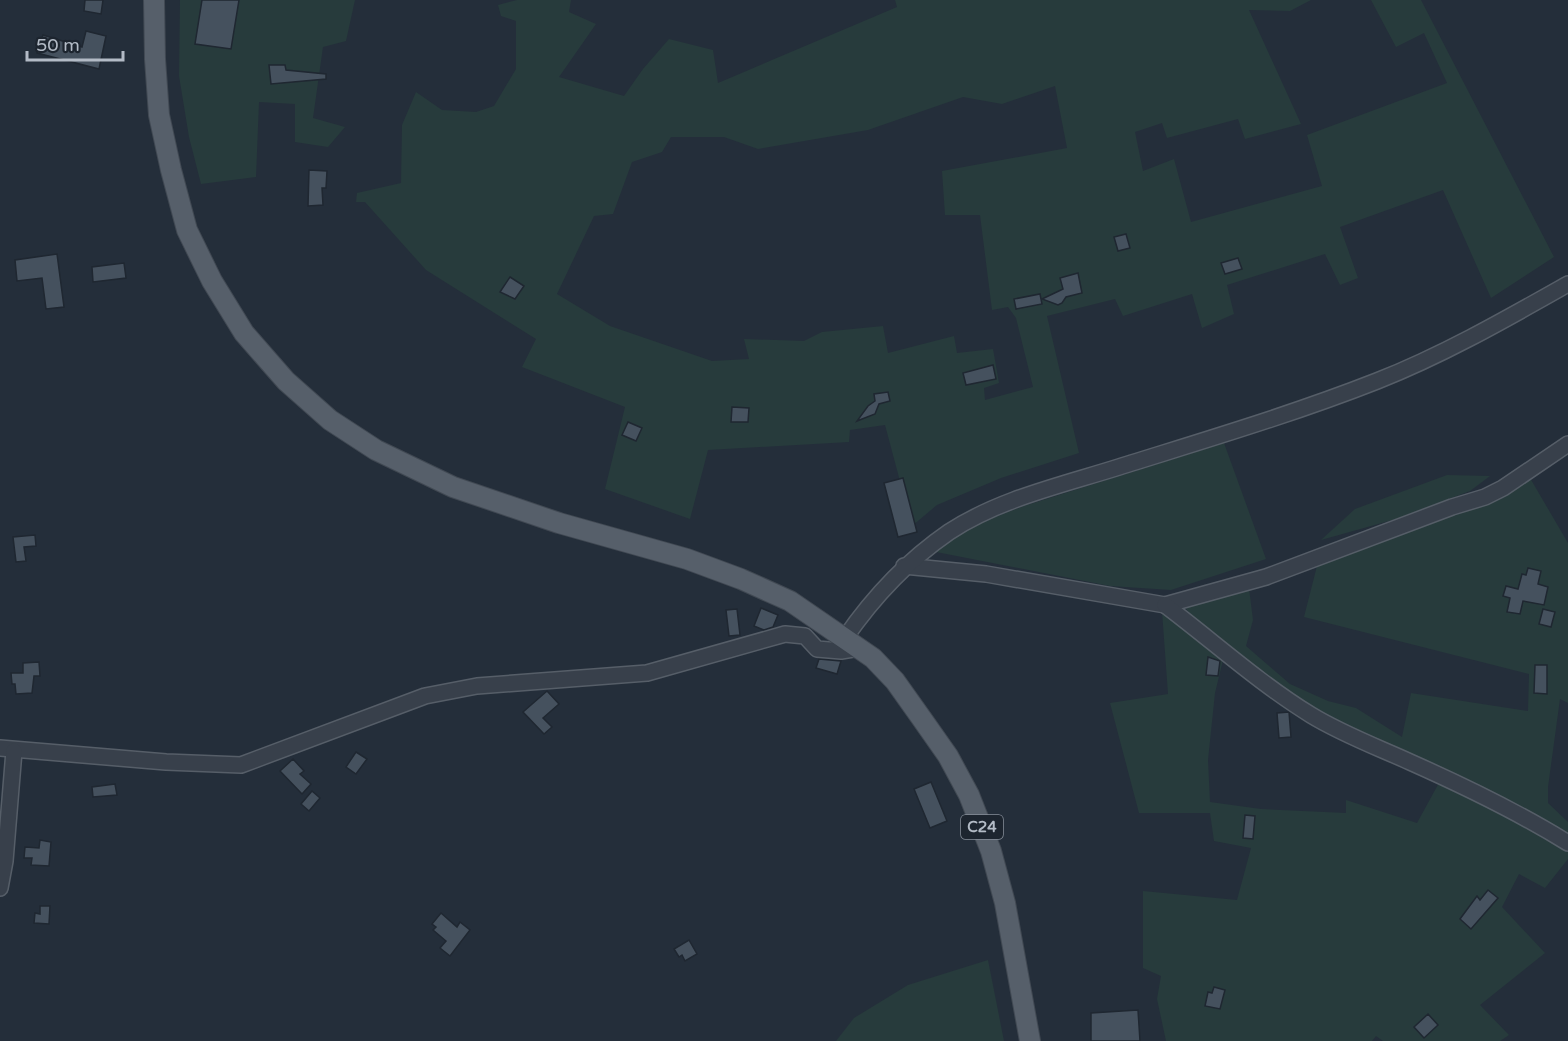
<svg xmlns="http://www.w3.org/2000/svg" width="1568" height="1041" font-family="'Varela Round',sans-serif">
<rect width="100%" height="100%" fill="#242e3a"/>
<!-- green -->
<g fill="#273b3c" fill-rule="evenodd">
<path d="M180,0H355L346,41L323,47L313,118L345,127L328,147L295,142V104L259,102L256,177L201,184L189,137L179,76Z"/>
<path d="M517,0H571L569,12L596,24L559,77L624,96L643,69L669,39L713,50L718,83L897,7L895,0H1311L1290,11L1249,10L1301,124L1245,139L1238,119L1167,138L1162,123L1135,132L1143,171L1174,159L1191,222L1322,186L1307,135L1447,83L1424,33L1396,47L1371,0H1421L1554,257L1491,298L1443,190L1340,227L1358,278L1340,285L1325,254L1227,285L1234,314L1202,328L1192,294L1123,316L1115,299L1047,316L1079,453L1001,478L937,505L912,526L885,425L850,430L849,442L708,450L690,519L605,489L625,407L522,367L536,339L426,270L365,202H356L357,193L401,183L402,125L416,92L442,110L476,112L494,106L516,69V21L501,16L498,5ZM1055,86L1067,148L942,171L945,215H980L992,310L1008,307L1016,318L1033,387L985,400L984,388L999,383L993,349L957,353L954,336L888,353L883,326L822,332L804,341L744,339L749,359L712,361L610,326L557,294L594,216L613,214L632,162L662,152L671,137H724L758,149L868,130L963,97L1002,104Z"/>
<path d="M1224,443L1266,559L1171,590L1110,586L931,551L964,529L1024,506Z"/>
<path d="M1447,475L1490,476L1470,491L1396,519L1321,540L1355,509Z"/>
<path d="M1530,478L1568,543V703L1560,699L1548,787V803L1568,822V836L1366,738L1302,702L1195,620L1183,605L1249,588L1253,620L1246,646L1290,684L1328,701L1356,708L1402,737L1411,693L1528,711L1529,674L1304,617L1318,562L1494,501Z"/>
<path d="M1162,611L1224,656L1215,693L1208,760L1210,802L1261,809L1346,813V800L1417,823L1440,781L1512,816L1568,850V859L1545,888L1519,874L1502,907L1545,953L1480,1005L1509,1035L1500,1041H1383L1376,1036L1372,1041H1166L1157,999L1161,976L1143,968V891L1237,900L1251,848L1214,841L1210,813H1139L1110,703L1168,694Z"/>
<path d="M988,960L1004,1041H836L854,1018L908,985Z"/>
</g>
<!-- building -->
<g fill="#45515e" stroke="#1f2731" stroke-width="1.5">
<path d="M85,0H103L101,14L84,11Z"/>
<path d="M202,0H239L231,49L195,44Z"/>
<path d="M86,31L106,36L99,69L37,53L43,35L82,47Z"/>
<path d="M269,65H285L286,70L326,74V79L271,84Z"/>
<path d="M309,170L327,171L326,188H322L323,205L308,206Z"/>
<path d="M1126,234L1130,248L1118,251L1114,237Z"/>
<path d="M57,254L64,307L46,309L42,278L17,281L15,260Z"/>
<path d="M1238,258L1242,269L1225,274L1221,263Z"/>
<path d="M124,263L126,278L93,282L92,267Z"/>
<path d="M1078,273L1082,293L1066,297L1062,303L1058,305L1042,299L1063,289L1060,278Z"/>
<path d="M510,277L524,286L515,299L500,292Z"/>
<path d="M1040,294L1042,304L1016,309L1014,299Z"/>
<path d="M993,365L996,379L966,385L963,373Z"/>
<path d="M888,392L890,401L879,404L875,414L857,421L868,406L875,401L874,394Z"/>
<path d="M732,407L749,408L748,422H731Z"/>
<path d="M628,422L642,428L636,441L622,435Z"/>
<path d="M903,478L917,532L898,537L884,483Z"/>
<path d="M35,535L36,546L24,547L26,561L16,562L13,537Z"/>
<path d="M1528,568L1541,571L1538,584L1548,587L1544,605L1523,601L1520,614L1507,612L1510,598L1503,596L1506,586L1518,589L1522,574L1526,575Z"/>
<path d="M761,608L778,615L773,627L764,630L754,626Z"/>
<path d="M737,609L740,635L729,636L726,610Z"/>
<path d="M1543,609L1555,612L1551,627L1539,624Z"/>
<path d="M1208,657L1220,661L1218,676L1206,675Z"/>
<path d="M819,659L841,661L837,674L816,668Z"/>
<path d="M39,662L40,676H34L32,693L16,694L15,684H12L11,673H23V663Z"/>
<path d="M1535,665H1547V694L1534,693Z"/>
<path d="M547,691L559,704L543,718L552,727L544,734L523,712Z"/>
<path d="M1289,712L1291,737L1279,738L1277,713Z"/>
<path d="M356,752L367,759L356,774L346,767Z"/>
<path d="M293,759L304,771L300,774L311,784L302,794L280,771Z"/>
<path d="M931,782L947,821L930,828L914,789Z"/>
<path d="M115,784L117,795L93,797L92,787Z"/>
<path d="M312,791L320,798L309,811L301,804Z"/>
<path d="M1245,815L1255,816L1253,839L1243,838Z"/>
<path d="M40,840L51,842L49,866L31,865L32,858H24L25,847L39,848Z"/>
<path d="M1488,890L1498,898L1471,929L1460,919L1477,896L1480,900Z"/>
<path d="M40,906H50L49,924L34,923L35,913L40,914Z"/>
<path d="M441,913L457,927L460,922L470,930L450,956L440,948L446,941L433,930L436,927L432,924Z"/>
<path d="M689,940L697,954L685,961L682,955L679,957L674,949Z"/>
<path d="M1214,987L1225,990L1220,1009L1205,1006L1208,992L1212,993Z"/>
<path d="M1138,1010L1140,1041H1091V1013Z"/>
<path d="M1428,1014L1438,1025L1424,1038L1414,1027Z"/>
</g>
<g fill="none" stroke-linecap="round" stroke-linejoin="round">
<defs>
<g id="minor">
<path d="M904,566L986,574L1165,605L1266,577L1452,507L1485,497L1503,488L1568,444"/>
<path d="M1165,605C1214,642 1259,683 1311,715C1342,734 1377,747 1410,762C1464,786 1518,812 1568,843"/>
<path d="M845,638C874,596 907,561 949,532C999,499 1062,485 1119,467C1205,440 1293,414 1377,381C1443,355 1506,319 1568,284"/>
<path d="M0,748L166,762L241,765L425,696L477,686L647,673L785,634L805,636L817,649L841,651L859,648"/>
<path d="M0,888L5,861L14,751"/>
</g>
<path id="major" d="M154,0L155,59L159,115L171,170L187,230L212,281L244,333L286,381L330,420L376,450L453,487L559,523L687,559L741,579L790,601L873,658L895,681L922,719L948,756L969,795L991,851L1005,903L1030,1041"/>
</defs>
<!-- minor casing -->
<use href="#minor" stroke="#565e68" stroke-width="18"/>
<!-- major casing -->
<use href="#major" stroke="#414953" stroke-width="22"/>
<!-- minor -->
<use href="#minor" stroke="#38404b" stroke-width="15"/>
<!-- major -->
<use href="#major" stroke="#565f6a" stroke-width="20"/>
</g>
<g text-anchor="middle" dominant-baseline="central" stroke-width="5" stroke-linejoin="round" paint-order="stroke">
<!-- shield labels -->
<rect fill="#1d252f" stroke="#868e99" stroke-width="1.5" x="961" y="815" width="42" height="24" rx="4.5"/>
<g font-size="15" font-weight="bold" fill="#b3bbc6">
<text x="982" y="827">C24</text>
</g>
</g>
<!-- scale -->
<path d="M27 51v9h96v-9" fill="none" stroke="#b3bbc6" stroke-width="3"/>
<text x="36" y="51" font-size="18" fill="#b3bbc6" stroke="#1d252f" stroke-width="4.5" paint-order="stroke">50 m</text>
</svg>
